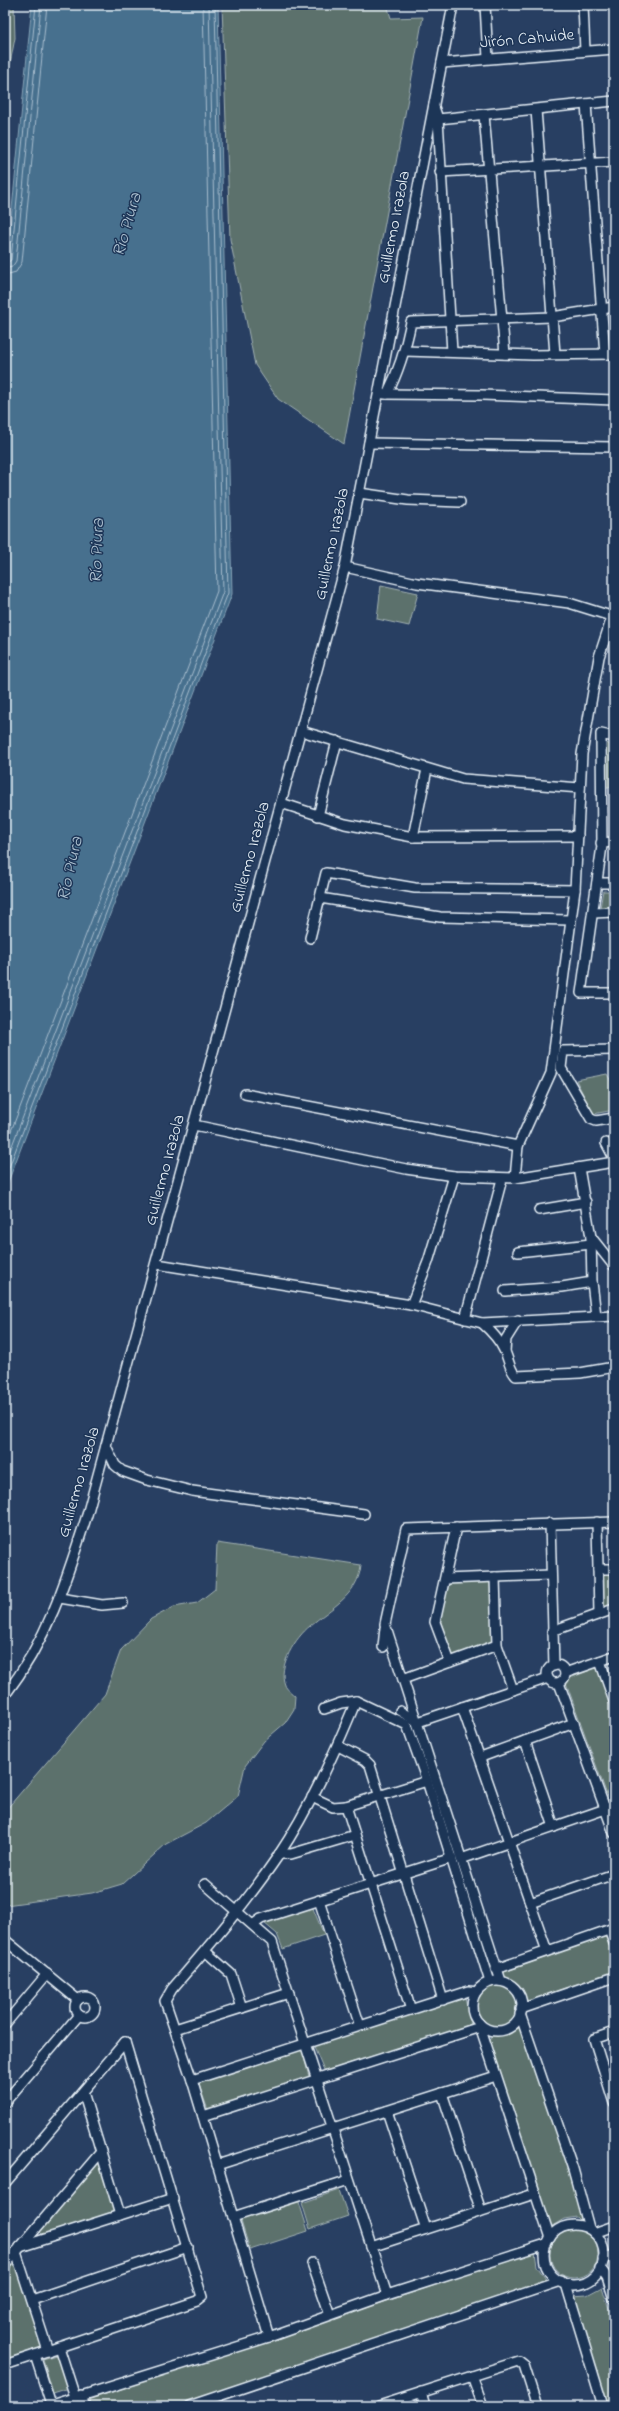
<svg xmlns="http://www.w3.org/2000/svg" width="619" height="2411" font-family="'Indie Flower',sans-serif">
<rect width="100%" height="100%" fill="#283f62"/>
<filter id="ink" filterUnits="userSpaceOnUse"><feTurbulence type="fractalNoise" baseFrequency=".025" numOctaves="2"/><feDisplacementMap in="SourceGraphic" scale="8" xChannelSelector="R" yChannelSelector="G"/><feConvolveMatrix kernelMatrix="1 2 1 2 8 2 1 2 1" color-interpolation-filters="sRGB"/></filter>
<g filter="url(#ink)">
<!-- green -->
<g fill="#5c716c" stroke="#a2b1b2">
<path d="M5,5H14L15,38L5,89Z"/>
<path d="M222,5H387L391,18L423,17L344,444L278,399L255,365L230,239Z"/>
<path d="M381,585L418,593L409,626L377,619Z"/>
<path d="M606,743L614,746V787H606Z"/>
<path d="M603,891H614V908H600Z"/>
<path d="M607,1074L614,1087V1110L593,1114L576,1080Z"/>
<path d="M217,1543L361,1565C358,1596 330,1608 310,1626C296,1637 277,1666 285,1685C286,1689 292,1693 295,1696L294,1709L285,1723L264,1741L245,1766L238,1796L206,1823L166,1844L122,1884L92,1893L6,1905L5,1811L105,1694L121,1650L151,1619L174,1607L197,1603L215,1589Z"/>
<path d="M614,1572V1605L603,1609L601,1573Z"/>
<path d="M492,1581L495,1641L452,1658L440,1620L448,1583Z"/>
<path d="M598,1667L614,1712V1802L610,1803L565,1680Z"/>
<path d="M312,1906L324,1935L283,1949L277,1934L264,1923L266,1920Z"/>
<path d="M614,1933V1971L526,2002L521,1989L503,1977L501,1973Z"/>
<circle cx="497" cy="2006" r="21"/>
<path d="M465,1997L471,2026L324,2071L313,2045Z"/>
<path d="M518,2027L522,2028L583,2217L580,2220L577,2217L564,2219L552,2226L554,2229L550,2228L489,2041L493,2035L512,2031Z"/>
<path d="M302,2049L309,2077L208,2110L198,2082Z"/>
<path d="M100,2159L115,2212L44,2236L39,2231Z"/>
<path d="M339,2190L348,2216L310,2229L302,2203Z"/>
<path d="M298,2199L308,2231L250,2250L240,2218Z"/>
<circle cx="574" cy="2254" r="24"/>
<path d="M535,2252L537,2266L547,2281L175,2406H90L88,2400Z"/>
<path d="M14,2260L43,2347L5,2359V2271Z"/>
<path d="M602,2287L614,2324V2406H607L572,2296L587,2295Z"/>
<path d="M59,2354L69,2388L53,2393L43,2359Z"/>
</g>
<!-- water -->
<path fill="#47708e" stroke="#87a4b8" d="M32,5H218L232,594L5,1190V280Z"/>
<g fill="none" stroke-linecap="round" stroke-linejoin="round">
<!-- shore -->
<g stroke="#a8bdce" stroke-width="1">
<path d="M5,264L11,260L36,5"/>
<path d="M5,269L12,267L16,261L41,5"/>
<path d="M5,275L16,272L22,262L47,5"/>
<path d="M5,1147L217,591L203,5"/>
<path d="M5,1164L223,592L209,5"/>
<path d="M5,1178L228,593L215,5"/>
</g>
<defs>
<g id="minor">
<path d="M485,5L488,58"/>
<path d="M583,5L585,51"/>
<path d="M442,63L614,49"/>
<path d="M586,104L605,354"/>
<path d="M434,107L438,119L452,352"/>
<path d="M536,110L555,354"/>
<path d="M484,115L505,354"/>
<path d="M438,119L614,101"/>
<path d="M440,172L614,162"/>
<path d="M405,351L533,355L614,354"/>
<path d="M384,394L482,395L614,400"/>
<path d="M387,394C399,371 406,347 411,322L552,317L614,307"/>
<path d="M369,443L614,447"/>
<path d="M359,493L408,500L460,502"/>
<path d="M345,567L417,583L569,603L614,617"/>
<path d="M301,731L463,779L580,788"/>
<path d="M614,737L601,734L602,846L581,993H614"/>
<path d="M281,803L345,824L413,837L578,836"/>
<path d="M318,816L337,741"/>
<path d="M413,837L427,769"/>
<path d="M601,843L614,842"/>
<path d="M597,883H614"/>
<path d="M320,898L440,917L570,920"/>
<path d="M593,913L614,912"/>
<path d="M310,938L326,873L415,888L575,890"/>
<path d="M614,1050L563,1051L561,1068L591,1119L596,1121L614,1118"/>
<path d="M194,1125L406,1169L454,1176L515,1178L518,1146L245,1094"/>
<path d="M606,1143L614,1158"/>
<path d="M518,1146L551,1073L575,890L582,754L599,657L614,611"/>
<path d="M579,1168L591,1237L592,1282L596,1316"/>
<path d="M515,1178L614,1162"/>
<path d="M539,1210L586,1202"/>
<path d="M591,1237L614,1266"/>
<path d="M518,1252L591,1244"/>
<path d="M157,1264L411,1305L482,1323L614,1316"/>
<path d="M505,1291L562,1287L592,1282"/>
<path d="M411,1305L428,1262L454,1176"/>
<path d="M465,1319L502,1179"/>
<path d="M482,1323C491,1331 499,1339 504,1350C509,1359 509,1369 516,1376L580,1373L614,1367"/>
<path d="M505,1351L506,1339L518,1320"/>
<path d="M106,1446L115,1465L122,1471L147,1480L192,1491L364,1514"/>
<path d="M597,1522L599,1614"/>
<path d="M550,1523L554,1666"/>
<path d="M598,1569H614"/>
<path d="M495,1577L497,1645L513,1690"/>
<path d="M445,1579L551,1575"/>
<path d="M60,1598L102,1605L123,1603"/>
<path d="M552,1631L614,1609"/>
<path d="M383,1647L385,1628"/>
<path d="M600,1661L614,1701"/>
<path d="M450,1662L435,1622L456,1527"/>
<circle cx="556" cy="1674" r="9"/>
<path d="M565,1673L614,1656"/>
<path d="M403,1679L497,1645"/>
<path d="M559,1683L614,1833"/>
<path d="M5,1695C48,1639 66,1581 87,1515L345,567L453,5"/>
<path d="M462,1707L547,1951"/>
<path d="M324,1709L341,1703L356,1701L407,1725L427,1781L490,1982"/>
<path d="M400,1711L418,1722L548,1678"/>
<path d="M525,1741L554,1827"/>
<path d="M338,1746L365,1760L370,1765L443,2000"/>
<path d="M481,1757L574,1723"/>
<path d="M312,1797L333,1807L346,1806L411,2010"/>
<path d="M346,1806L427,1781"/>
<path d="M279,1854H291L355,1835"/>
<path d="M461,1859L614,1806"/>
<path d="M205,1884L272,1942L387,2295"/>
<path d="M319,1900L360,2026"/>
<path d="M530,1903L614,1874"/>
<path d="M254,1924L261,1919L452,1858"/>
<path d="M609,1930L614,1943"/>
<path d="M5,1940L78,2000"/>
<path d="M205,1951L231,1974L242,2008"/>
<path d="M496,1969L614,1928"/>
<path d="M501,1981L385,1624L406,1529L614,1522"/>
<circle cx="497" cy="2006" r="25"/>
<circle cx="85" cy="2007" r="10"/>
<path d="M521,2009L614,1977"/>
<path d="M520,2014L573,2169L589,2228"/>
<path d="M479,2023L550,2238"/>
<path d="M5,2024L47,1974"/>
<path d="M175,2029L289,1993"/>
<path d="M614,2032L594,2039L614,2103"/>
<path d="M192,2080L469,1991L476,1992"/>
<path d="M83,2092L120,2215"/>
<path d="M442,2093L481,2211"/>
<path d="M5,2102L79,2015"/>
<path d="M387,2111L426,2229"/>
<path d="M203,2116L480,2027"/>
<path d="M217,2165L496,2076"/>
<path d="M5,2183L125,2042"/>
<path d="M233,2217L349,2180"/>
<circle cx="574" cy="2255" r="30"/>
<path d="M594,2233L614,2226"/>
<path d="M20,2247L173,2198"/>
<path d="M371,2247L534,2194"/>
<path d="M16,2252L48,2351"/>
<path d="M603,2259L614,2255"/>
<path d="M312,2263L330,2315"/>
<path d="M5,2265L101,2152"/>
<path d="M600,2268L607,2277L614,2299"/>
<path d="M566,2284L603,2406"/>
<path d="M32,2300L188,2247"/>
<path d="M269,2337L192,2080L165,2001L172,1989C209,1946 246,1903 278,1856C310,1808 334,1754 356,1701"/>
<path d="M59,2347L75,2397"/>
<path d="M35,2355L51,2405"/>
<path d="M5,2365L197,2301L202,2297L125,2042"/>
<path d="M472,2376L483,2406"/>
<path d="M421,2392L425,2406"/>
<path d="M81,2395L85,2406"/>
<path d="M49,2406L269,2337L387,2295L546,2244"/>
<path d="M189,2406L561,2281"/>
<path d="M379,2406L519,2361L524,2365L537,2406"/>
</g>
</defs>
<!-- minor casing -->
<use href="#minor" stroke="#e8f1f8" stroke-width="12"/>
<!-- minor -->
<use href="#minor" stroke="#1d3557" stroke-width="9"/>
</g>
</g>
<g text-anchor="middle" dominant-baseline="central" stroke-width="3" stroke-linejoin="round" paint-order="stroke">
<!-- street labels -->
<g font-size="17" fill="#e8f1f8" stroke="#1d3557">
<text transform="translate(527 39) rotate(-5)">Jirón Cahuide</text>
<text transform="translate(394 227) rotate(-79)">Guillermo Irazola</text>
<text transform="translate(332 544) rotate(-78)">Guillermo Irazola</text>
<text transform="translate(250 857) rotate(-75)">Guillermo Irazola</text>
<text transform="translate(165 1170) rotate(-75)">Guillermo Irazola</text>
<text transform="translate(79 1482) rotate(-74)">Guillermo Irazola</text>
</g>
<!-- water labels -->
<g font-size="18" font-style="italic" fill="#b0c4d3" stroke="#1d3557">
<text transform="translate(128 225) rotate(-74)">Río Piura</text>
<text transform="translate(98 551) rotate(-88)">Río Piura</text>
<text transform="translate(71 869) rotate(-77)">Río Piura</text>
</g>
</g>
<!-- margin -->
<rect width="619" height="2411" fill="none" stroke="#1d3557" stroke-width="20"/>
<rect x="10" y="10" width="599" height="2391" fill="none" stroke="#e8f1f8" stroke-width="1.5" filter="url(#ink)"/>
</svg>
